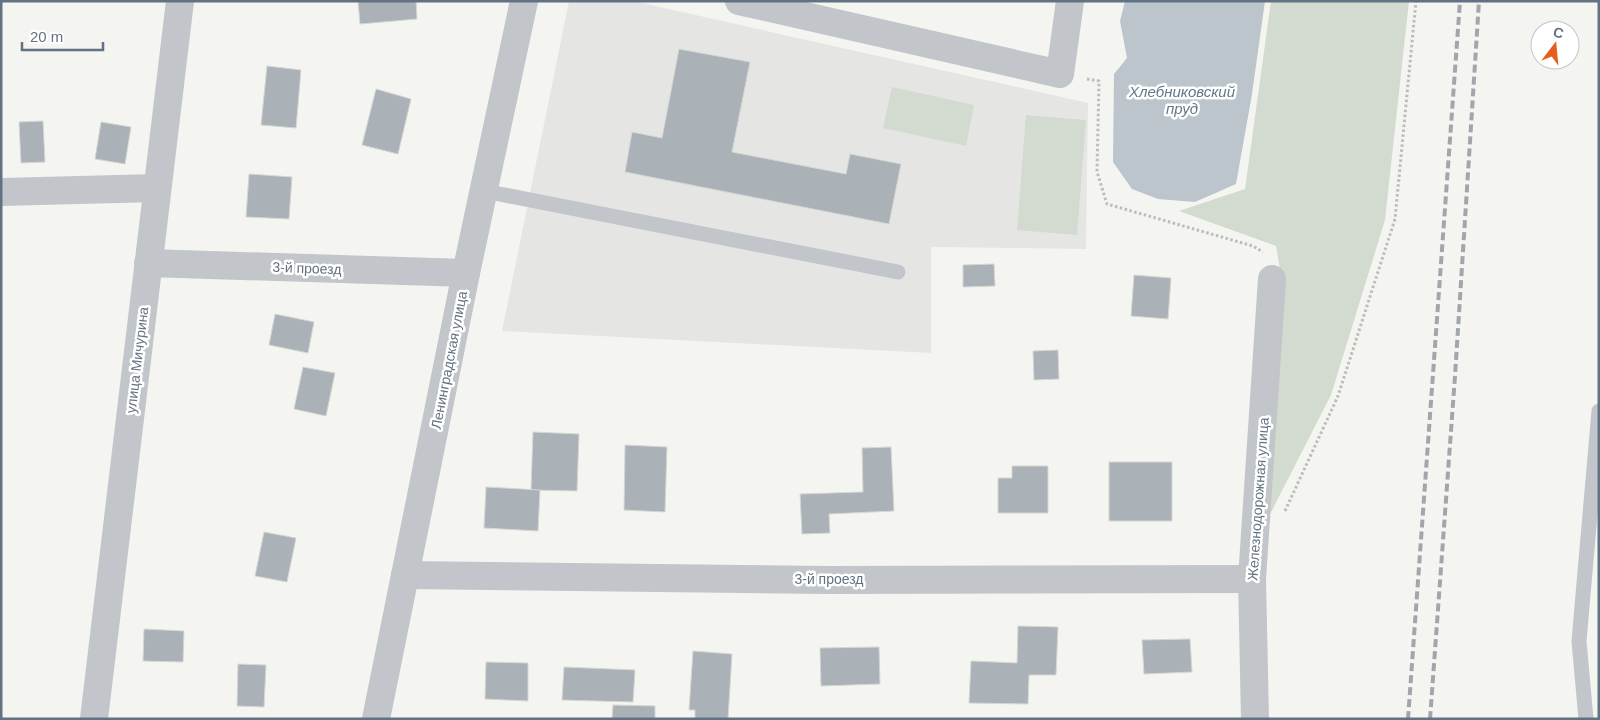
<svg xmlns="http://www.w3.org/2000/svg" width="1600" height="720" font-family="Helvetica,sans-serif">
<rect width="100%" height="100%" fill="#f4f5f0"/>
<!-- built -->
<path fill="#e5e6e4" d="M569,1H633L1088,103L1086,249L931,247V353L502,331Z"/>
<!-- green -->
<g fill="#d3dad0">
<path d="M1271,1H1409L1385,220L1331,395L1264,526L1282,281L1276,246L1179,211L1245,189Z"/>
<path d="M892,87L974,105L966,146L883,128Z"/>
<path d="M1026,115L1086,120L1077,235L1017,230Z"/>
</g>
<!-- water -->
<path fill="#bbc5cb" d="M1125,1H1265L1252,94L1236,184L1195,202L1158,199L1132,189L1113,162L1114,74L1127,58L1120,21Z"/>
<!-- building -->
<g fill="#aab1b7" stroke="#d6d6d3">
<path d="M358,1H416L417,19L360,24Z"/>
<path d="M679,49L750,62L732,152L846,174L850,154L901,164L889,224L625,172L632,132L662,138Z"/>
<path d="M267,66L301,70L296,128L261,125Z"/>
<path d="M376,89L411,99L398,154L362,145Z"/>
<path d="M43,121L45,162L21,163L19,122Z"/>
<path d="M101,122L131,127L125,164L95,159Z"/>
<path d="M249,174L292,177L289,219L246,217Z"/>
<path d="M994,264L995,286L963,287V265Z"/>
<path d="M1134,275L1171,278L1168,319L1131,316Z"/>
<path d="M275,314L314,322L308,353L269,345Z"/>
<path d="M1058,350L1059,379L1034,380L1033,351Z"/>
<path d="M303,367L335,373L326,416L294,409Z"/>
<path d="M533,432L579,434L577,491L531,490Z"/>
<path d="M625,445L667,447L665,512L624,510Z"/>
<path d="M891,447L894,511L829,514L830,533L802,534L800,494L863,492L862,448Z"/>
<rect x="1109" y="462" width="63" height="59"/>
<path d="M1012,466H1048V513H998V478H1012Z"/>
<path d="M486,487L540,490L538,531L484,528Z"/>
<path d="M264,532L296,538L287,582L255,576Z"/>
<path d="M1018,626L1058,627L1056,675H1029L1028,704L969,703L971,661L1017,663Z"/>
<path d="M144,629L184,631L183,662L143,661Z"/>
<path d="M1190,639L1192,672L1144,674L1142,640Z"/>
<path d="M879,647L880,684L821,686L820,648Z"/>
<path d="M693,651L732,654L728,719H695V710H689Z"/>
<path d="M486,662L528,663V701L485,699Z"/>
<path d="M238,664L266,665L264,707L237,706Z"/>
<path d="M564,667L635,670L633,702L562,700Z"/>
<path d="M613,705L655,706V719H612Z"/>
</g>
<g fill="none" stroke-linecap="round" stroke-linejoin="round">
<!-- path -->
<g stroke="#babcbe" stroke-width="3" stroke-dasharray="2.5 2.5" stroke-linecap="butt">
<path d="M1087,79L1099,81L1097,172L1107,204L1253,246L1263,252"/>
<path d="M1285,511L1338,396L1395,219L1416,1"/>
</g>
<!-- lane -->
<g stroke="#c2c5c9" stroke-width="15">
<path d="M484,191L898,272"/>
<path d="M1586,719L1579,641L1599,411"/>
</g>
<!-- street -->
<g stroke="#c2c5c9" stroke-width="28">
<path d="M739,1L1060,74L1070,1"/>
<path d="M1,192L157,188"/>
<path d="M148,263L466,273"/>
<path d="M405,575L829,580L1252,579"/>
<path d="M94,719L180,1"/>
<path d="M376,719L466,273L524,1"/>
<path d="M1255,719L1252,579L1272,279"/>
</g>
<!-- rail -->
<g stroke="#a0a6ac" stroke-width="4" stroke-dasharray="8 4" stroke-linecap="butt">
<path d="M1408,719L1460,1"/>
<path d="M1430,719L1455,376L1479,1"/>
</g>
</g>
<g text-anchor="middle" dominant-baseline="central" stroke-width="5" stroke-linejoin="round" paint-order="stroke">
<!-- street labels -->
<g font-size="14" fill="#637282" stroke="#fff">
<text transform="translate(307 268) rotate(2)">3-й проезд</text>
<text transform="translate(137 360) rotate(-83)">улица Мичурина</text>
<text transform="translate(449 360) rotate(-79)">Ленинградская улица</text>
<text transform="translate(1258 499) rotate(-86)">Железнодорожная улица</text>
<text x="829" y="579">3-й проезд</text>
</g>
<!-- water labels -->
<g font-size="15" font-style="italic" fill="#637a86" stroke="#fff">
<text x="1182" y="91">Хлебниковский<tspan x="1182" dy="17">пруд</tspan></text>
</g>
</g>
<!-- border -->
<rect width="1600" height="720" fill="none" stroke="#637282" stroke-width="5"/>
<!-- north arrow -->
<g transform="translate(1555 45) rotate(16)"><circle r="24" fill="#ffffff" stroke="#c1c7cd"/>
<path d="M0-4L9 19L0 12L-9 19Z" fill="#e65e1f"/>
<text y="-8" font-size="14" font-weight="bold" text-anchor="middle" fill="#637282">С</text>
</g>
<!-- scale -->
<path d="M22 42v8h81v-8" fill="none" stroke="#637282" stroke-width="2.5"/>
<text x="30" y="42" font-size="15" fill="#637282" stroke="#ffffff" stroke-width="4" paint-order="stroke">20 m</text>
</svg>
